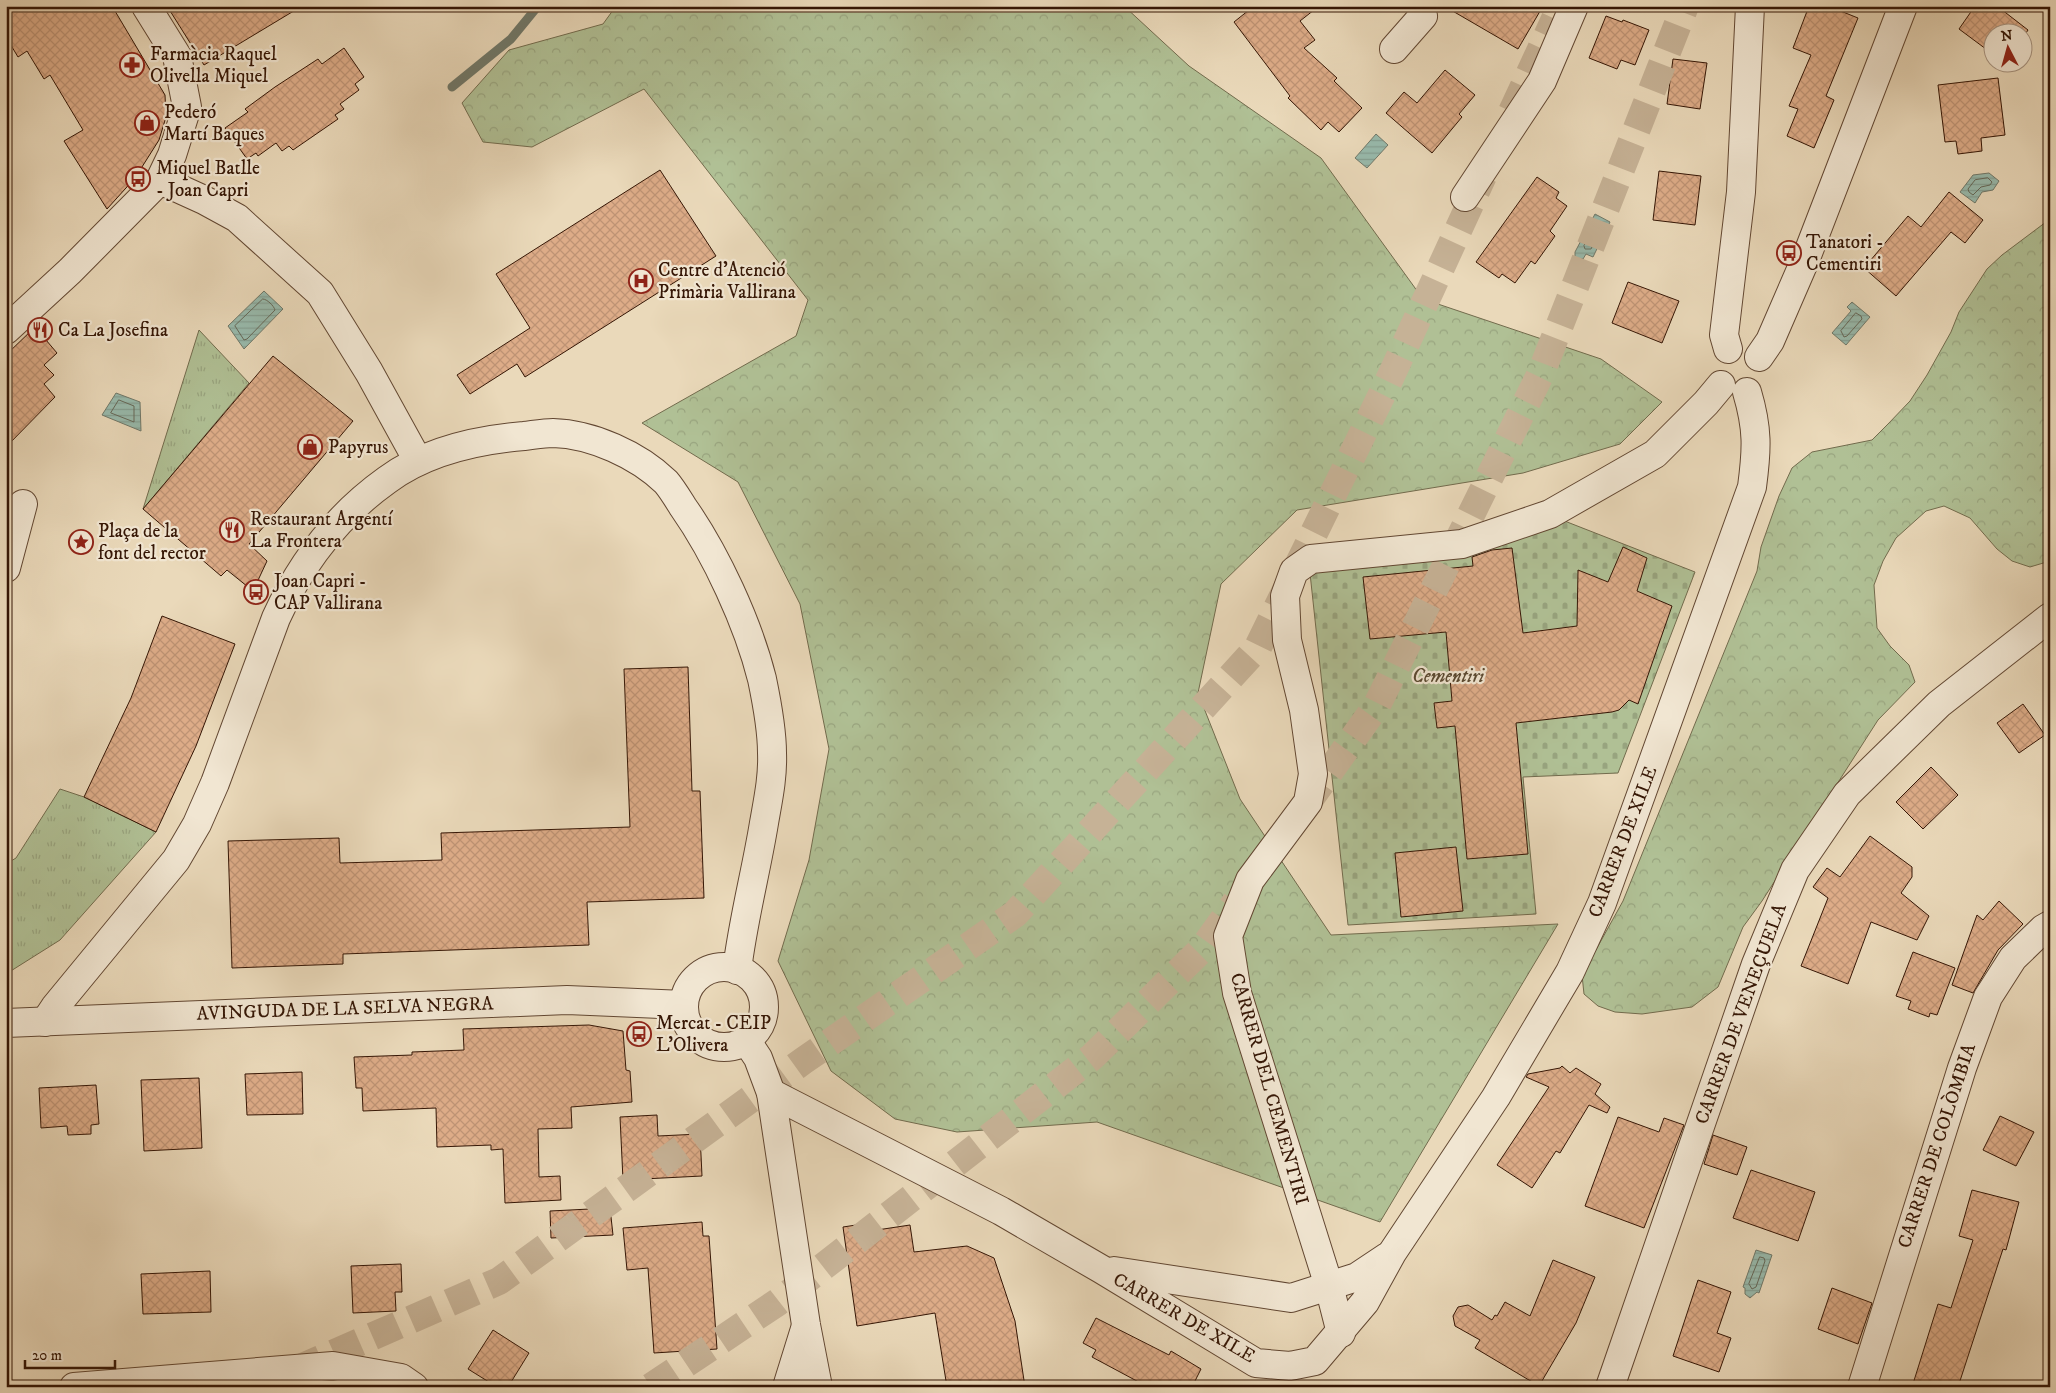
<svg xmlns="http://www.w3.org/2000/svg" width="2056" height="1393" font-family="'IM FELL DW Pica',serif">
<defs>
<pattern id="grass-tufts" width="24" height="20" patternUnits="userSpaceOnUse" patternTransform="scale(1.25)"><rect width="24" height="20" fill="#b0c095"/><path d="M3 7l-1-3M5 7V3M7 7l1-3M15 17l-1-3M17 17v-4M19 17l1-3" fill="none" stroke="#98a47f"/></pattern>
<pattern id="forest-crowns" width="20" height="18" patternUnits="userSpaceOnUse" patternTransform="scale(1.25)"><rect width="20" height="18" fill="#b0c095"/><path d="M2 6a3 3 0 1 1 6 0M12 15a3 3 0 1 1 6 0" fill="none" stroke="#98a47f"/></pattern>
<pattern id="cemetery-stones" width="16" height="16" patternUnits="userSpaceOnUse" patternTransform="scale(1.25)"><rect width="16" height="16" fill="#b0c095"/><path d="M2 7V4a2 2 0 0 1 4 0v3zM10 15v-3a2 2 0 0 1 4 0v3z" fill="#98a47f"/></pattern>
<pattern id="water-rules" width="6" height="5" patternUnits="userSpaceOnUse" patternTransform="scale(1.25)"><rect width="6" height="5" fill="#98baac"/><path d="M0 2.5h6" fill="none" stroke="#849f92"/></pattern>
<pattern id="building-cross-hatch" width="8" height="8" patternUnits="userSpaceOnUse" patternTransform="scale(1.25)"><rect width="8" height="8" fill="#ddac88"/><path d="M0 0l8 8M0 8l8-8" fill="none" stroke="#be9374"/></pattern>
</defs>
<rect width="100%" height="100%" fill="#ead9ba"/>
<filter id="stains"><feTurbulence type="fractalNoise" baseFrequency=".004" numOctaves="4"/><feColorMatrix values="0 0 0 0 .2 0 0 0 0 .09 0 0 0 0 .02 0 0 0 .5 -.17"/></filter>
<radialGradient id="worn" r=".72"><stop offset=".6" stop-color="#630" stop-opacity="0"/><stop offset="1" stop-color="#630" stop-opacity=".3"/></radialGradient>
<!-- grass -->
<g fill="url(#grass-tufts)" stroke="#726b4d">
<path d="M199,330L249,383L143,509Z"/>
<path d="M60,789L84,797L156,832L60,940L6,974V864L16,858Z"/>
</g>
<!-- forest -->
<g fill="url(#forest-crowns)" stroke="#726b4d">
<path d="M616,6H1124L1189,66L1321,158L1423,299L1601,359L1662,402L1620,444L1523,473L1297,510L1221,584L1198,693L1240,799L1331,935L1558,924L1380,1222L1097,1122L957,1132L895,1119L831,1071L778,961L809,860L829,749L800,604L738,482L642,423L796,336L808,300L644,89L532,147L483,142L462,103L509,50L603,24Z"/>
<path d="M2050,219V561L2030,567L2012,561L1997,549L1970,518L1944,506L1926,511L1896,538L1883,561L1874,585L1877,628L1890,646L1909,665L1915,682L1878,720L1762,901L1743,927L1718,987L1692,1007L1642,1014L1615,1012L1598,1006L1584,994L1582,975L1623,901L1757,571L1761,547L1779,496L1792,468L1812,452L1872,440L1888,424L1910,401L1927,375L1951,332L1959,312L1987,269L2002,255Z"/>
</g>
<!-- cemetery -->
<path fill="url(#cemetery-stones)" stroke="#726b4d" d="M1562,520L1695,572L1618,773L1523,777L1536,914L1348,925L1309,564Z"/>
<!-- water -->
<g fill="url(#water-rules)" stroke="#707869">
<path d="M1376,134L1388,145L1367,168L1355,158Z"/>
<path d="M1989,173L1999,181L1993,190L1982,192L1975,203L1960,192L1973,175Z"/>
<path d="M1595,214L1610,222L1593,257L1586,254L1583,259H1578L1575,257V252Z"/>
<path d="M264,291L283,309L244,349L228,326Z"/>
<path d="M1852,302L1870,317L1846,345L1832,333L1851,311L1847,307Z"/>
<path d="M116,393L140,402L141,431L102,415Z"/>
<path d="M1756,1250L1772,1255L1759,1293L1757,1292L1750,1298L1745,1294V1288L1743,1287Z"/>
</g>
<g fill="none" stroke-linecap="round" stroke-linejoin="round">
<!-- shore -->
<g stroke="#666858" stroke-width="1">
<path d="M1988,178L1992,182L1990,185L1981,187L1973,195L1969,192L1968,189L1975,180Z"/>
<path d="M1598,222L1602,223V226L1591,249H1585L1584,246Z"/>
<path d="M263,299C267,299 274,306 275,310L247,339L244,340L235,326Z"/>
<path d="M1856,313L1861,316L1862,319L1847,336L1844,337L1841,331Z"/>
<path d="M119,400L134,406V422L111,413Z"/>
<path d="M1760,1257L1764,1258L1765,1261L1756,1287L1752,1289L1749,1284Z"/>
</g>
<!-- stream -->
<path stroke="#707869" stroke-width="9" d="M452,87L511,39L538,6"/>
</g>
<!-- building -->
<g fill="url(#building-cross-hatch)" stroke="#351605">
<path d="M6,6H112L165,95L166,117L159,140L135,178L107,209L64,141L83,130L50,75L44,79L27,51L18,57L6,37Z"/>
<path d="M167,6H302L204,65Z"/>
<path d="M1254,6H1319L1300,21L1315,40L1304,48L1337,78L1334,81L1362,108L1339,132L1328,122L1321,130L1288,98L1290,96L1234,22Z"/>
<path d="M1444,6H1543L1518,49Z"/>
<path d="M1809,6H1828L1858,18L1826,96L1834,100L1814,148L1787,136L1798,109L1789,106L1811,55L1793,48Z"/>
<path d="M1975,6H1997L2028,30L2024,36V32H1994V55L1959,29Z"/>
<path d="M1606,16L1622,22L1623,20L1649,30L1635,65L1621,60L1617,69L1589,58Z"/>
<path d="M344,48L364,77L355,84L359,90L340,104L344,109L335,115L338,119L293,150L289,146L282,151L276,143L258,156L256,153L247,159L225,128L248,112L245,109L275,87L318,59L322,64Z"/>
<path d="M1673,59L1707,63L1700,109L1667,104Z"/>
<path d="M1445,70L1475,95L1459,114L1462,117L1432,153L1386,113L1404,92L1417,103Z"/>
<path d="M1998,78L2005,135L1981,138L1982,151L1958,154L1956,141L1945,142L1938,85Z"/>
<path d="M660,170L716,256L525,377L517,364L470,394L457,375L530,328L496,274Z"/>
<path d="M1659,171L1701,176L1695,225L1653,220Z"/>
<path d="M1537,177L1559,192L1556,198L1567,206L1550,231L1555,236L1535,264L1531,261L1515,283L1502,274L1499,278L1476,262Z"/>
<path d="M1949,192L1983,220L1965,243L1951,232L1896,296L1864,268L1908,216L1921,227Z"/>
<path d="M1628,282L1679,301L1662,343L1612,323Z"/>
<path d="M35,327L57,353L44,365L54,375L44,384L55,397L6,447V355Z"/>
<path d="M273,356L353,421L249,544L267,561L253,591L227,570L221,576L143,509Z"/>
<path d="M1623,547L1647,558L1637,591L1672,606L1638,704L1629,700L1619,710L1612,712L1516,723L1528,854L1467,859L1455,726L1437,728L1434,703L1452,701L1446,632L1370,639L1363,577L1473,566L1472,557L1492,550L1512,548L1523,633L1577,626L1578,570L1608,582Z"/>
<path d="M162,616L235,644L196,746L156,832L84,797L131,698Z"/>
<path d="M688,667L692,791H700L704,898L587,902L589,945L343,954V964L232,968L228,841L339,838L340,863L442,860L441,833L630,827L624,669Z"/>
<path d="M2023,704L2045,735L2019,753L1997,723Z"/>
<path d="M1931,767L1958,795L1923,829L1896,802Z"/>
<path d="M1870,836L1912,867V877L1901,893L1929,916L1917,940L1871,922L1848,984L1801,966L1828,898L1813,887L1827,868L1840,877Z"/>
<path d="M1456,847L1463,911L1401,917L1395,853Z"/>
<path d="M1999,901L2023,924L1998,950L1973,993L1952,985L1977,915L1983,920Z"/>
<path d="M1913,952L1955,968L1937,1015L1930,1013L1929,1017L1908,1009L1911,1001L1896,996Z"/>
<path d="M589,1025L623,1031L626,1070L630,1071L632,1102L571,1107L572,1128L538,1129L539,1177L560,1176L561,1200L505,1203L503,1149L491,1150V1145L437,1147L436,1108L363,1111L362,1088H356L354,1057L412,1055V1052L464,1050L463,1029Z"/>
<path d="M1562,1066L1570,1073L1576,1068L1601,1084L1595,1094L1610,1107L1607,1113L1589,1105L1560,1153L1556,1151L1532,1188L1497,1165L1549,1087L1526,1077L1528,1074L1560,1068Z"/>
<path d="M302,1072L303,1114L247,1115L245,1074Z"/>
<path d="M199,1078L202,1148L144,1151L141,1080Z"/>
<path d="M96,1085L99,1124L91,1125V1134L68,1135L67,1126L41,1128L39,1088Z"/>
<path d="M657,1115L658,1136L700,1134L702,1176L623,1180L620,1117Z"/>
<path d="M2000,1116L2034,1132L2016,1166L1983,1150Z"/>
<path d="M1618,1117L1659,1132L1664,1118L1684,1125L1644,1228L1585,1206Z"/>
<path d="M1713,1135L1747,1147L1737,1175L1704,1164Z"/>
<path d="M1751,1170L1815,1192L1798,1241L1733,1218Z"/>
<path d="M1972,1190L2019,1202L2006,1250L2003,1249L1958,1387H1912L1938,1304L1951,1308L1973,1240L1959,1236Z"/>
<path d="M610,1208L613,1235L551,1238L550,1211Z"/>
<path d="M702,1222L703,1236H709L717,1349L654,1353L648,1268L627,1270L623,1228Z"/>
<path d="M876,1222L877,1230L910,1225L914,1252L967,1246L994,1258L1015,1321L1025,1387H947L935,1313L857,1326L843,1227Z"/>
<path d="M1553,1260L1595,1277L1576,1323L1539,1386L1475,1348L1480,1340L1455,1326L1453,1316L1458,1307L1468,1305L1492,1320L1495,1315L1497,1316L1505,1302L1530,1316Z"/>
<path d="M401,1264L402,1292H395L396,1311L353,1313L351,1266Z"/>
<path d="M210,1271L211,1312L143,1314L141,1274Z"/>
<path d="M1698,1280L1731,1292L1717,1333L1731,1338L1719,1372L1673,1356Z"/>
<path d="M1832,1288L1872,1303L1858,1344L1818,1329Z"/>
<path d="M1096,1318L1169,1355L1171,1351L1201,1369L1192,1387H1148L1092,1357L1096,1350L1083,1343Z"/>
<path d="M493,1330L529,1353L508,1387H497L468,1369Z"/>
</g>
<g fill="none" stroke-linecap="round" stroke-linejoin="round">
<!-- highway-tunnel -->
<g stroke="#c6b296" stroke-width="28" stroke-dasharray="28 14" stroke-linecap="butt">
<path d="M1512,112L1555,19"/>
<path d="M1305,806L1377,705L1541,373L1685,6"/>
<path d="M257,1387L499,1281L803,1061L1015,914L1258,647L1391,376L1483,176"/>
<path d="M651,1387L778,1302L1092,1057L1203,948L1236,902"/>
</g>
<defs>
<g id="street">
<path d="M1394,49L1423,16L1420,6"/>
<path d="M160,180L204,200L237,218L320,293L369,372L418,461"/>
<path d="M1465,197L1542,81L1574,6"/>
<path d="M6,330L70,271L160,180L172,155L187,107L177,56L146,6"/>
<path d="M1728,349L1724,335L1741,192L1750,6"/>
<path d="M1759,357L1770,341L1806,258L1903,6"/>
<path d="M6,568L23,504"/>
<circle cx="724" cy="1007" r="40"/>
<path d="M45,1022L55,1007L176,860L197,824L215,783L276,618C301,563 338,515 387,480C426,451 476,440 524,436C533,435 544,433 553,433C592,434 638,455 666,482C672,489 678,499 683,507C716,554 748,623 762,679C767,703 772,729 772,753C773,777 768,800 764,823C756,872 743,920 737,970"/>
<path d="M6,1023L567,1000L684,1005"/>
<path d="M746,1040L758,1058L771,1093L806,1325L818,1387"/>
<path d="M771,1093L1001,1211L1101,1269L1256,1363L1290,1366L1315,1361L1365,1302L1392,1253L1496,1097L1570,972L1602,903L1752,487C1757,449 1758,429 1747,392"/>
<path d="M1114,1271L1291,1298L1357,1277L1387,1257"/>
<path d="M1341,1333L1329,1286L1237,993L1228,936L1250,880L1308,802L1313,774L1304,710L1287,640L1285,596L1294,571L1311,559L1462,544L1550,514L1655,454L1706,403L1721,385"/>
<path d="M74,1387L333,1366L401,1378L414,1387"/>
<path d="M787,1387L805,1329"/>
<path d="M1610,1387L1756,964L1795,870L1847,794L1939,704L2050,617"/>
<path d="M1862,1387L1962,1068L1988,997L2013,958L2043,929L2050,925"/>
</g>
</defs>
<!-- street casing -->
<use href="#street" stroke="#624732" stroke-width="30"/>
<!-- street -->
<use href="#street" stroke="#f1e6d2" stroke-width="28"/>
</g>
<!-- icons -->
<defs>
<symbol id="pharmacy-ring" viewBox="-11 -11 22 22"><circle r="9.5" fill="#f1e6d2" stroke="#8f2418" stroke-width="1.5"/><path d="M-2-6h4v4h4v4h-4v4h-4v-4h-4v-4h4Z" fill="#8f2418"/></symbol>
<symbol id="shop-ring" viewBox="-11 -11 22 22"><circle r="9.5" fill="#f1e6d2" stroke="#8f2418" stroke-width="1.5"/><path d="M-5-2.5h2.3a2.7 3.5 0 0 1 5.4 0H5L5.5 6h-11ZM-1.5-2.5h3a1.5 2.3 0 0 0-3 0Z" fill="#8f2418"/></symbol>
<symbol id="bus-ring" viewBox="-11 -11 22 22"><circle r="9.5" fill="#f1e6d2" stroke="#8f2418" stroke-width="1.5"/><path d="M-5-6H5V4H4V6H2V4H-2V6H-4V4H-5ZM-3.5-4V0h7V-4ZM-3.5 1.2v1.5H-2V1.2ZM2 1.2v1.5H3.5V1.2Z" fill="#8f2418"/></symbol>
<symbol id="hospital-ring" viewBox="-11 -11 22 22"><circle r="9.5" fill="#f1e6d2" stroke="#8f2418" stroke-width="1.5"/><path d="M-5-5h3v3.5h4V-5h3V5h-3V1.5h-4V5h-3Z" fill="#8f2418"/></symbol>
<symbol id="restaurant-ring" viewBox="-11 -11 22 22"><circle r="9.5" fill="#f1e6d2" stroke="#8f2418" stroke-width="1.5"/><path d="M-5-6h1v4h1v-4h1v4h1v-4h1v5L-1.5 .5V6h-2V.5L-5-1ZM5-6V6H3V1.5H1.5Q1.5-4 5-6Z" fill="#8f2418"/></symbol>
<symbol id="sight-ring" viewBox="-11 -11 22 22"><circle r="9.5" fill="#f1e6d2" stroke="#8f2418" stroke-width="1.5"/><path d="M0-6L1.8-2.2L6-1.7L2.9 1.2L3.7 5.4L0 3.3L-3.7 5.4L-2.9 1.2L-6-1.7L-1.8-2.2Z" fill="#8f2418"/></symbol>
</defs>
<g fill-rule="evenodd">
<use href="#pharmacy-ring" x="118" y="51" width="28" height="28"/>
<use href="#shop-ring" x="133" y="109" width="28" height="28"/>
<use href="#bus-ring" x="124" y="165" width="28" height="28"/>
<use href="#bus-ring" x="1775" y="239" width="28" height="28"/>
<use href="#hospital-ring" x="627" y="267" width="28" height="28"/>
<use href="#restaurant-ring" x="26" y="316" width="28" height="28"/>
<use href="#shop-ring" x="296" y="433" width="28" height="28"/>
<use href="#restaurant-ring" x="218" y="516" width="28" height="28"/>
<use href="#sight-ring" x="67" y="528" width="28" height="28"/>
<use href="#bus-ring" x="242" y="578" width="28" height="28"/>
<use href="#bus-ring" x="625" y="1020" width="28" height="28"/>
</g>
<g text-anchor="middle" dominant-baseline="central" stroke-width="4.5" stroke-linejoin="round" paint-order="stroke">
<!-- poi labels -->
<g font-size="19" fill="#351605" stroke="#f1e6d2" text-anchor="start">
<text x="150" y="54">Farmàcia Raquel<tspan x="150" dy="22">Olivella Miquel</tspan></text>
<text x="164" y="112">Pederó<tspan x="164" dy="22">Martí Baques</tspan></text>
<text x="156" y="168">Miquel Batlle<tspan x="156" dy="22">- Joan Capri</tspan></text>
<text x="1806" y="242">Tanatori -<tspan x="1806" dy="22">Cementiri</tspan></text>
<text x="658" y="270">Centre d'Atenció<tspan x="658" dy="22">Primària Vallirana</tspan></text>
<text x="58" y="330">Ca La Josefina</text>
<text x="328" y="447">Papyrus</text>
<text x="250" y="519">Restaurant Argentí<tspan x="250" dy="22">La Frontera</tspan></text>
<text x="98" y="531">Plaça de la<tspan x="98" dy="22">font del rector</tspan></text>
<text x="274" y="581">Joan Capri -<tspan x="274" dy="22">CAP Vallirana</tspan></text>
<text x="656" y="1023">Mercat - CEIP<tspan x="656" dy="22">L'Olivera</tspan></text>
</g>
<!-- park labels -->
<g font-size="19" font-style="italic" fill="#5a4930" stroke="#f1e6d2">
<text x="1448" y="676">Cementiri</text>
</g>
<!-- street labels -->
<g font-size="19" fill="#351605" stroke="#f1e6d2">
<text transform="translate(1623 842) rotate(-69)">CARRER DE XILE</text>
<text transform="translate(345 1009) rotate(-2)">AVINGUDA DE LA SELVA NEGRA</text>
<text transform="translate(1741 1014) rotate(-70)">CARRER DE VENEÇUELA</text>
<text transform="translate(1269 1089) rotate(74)">CARRER DEL CEMENTIRI</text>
<text transform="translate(1937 1146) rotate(-72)">CARRER DE COLÒMBIA</text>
<text transform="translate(1184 1318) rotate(30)">CARRER DE XILE</text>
</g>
</g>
<!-- margin -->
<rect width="2056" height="1393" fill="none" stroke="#ead9ba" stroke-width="25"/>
<rect x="8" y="8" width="2041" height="1378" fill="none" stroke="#351605" stroke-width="2.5"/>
<rect x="12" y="12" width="2031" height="1368" fill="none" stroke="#351605"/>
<!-- north arrow -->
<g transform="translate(2008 48) rotate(354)"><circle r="24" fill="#f1e6d2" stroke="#a69380"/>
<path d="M0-4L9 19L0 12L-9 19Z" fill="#8f2418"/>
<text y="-8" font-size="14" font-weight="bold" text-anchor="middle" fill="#351605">N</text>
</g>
<!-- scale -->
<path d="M25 1360v8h90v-8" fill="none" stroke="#351605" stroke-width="2.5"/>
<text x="32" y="1360" font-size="15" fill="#351605" stroke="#f1e6d2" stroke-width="4" paint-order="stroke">20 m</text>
<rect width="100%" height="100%" filter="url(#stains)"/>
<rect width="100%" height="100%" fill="url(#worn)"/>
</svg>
